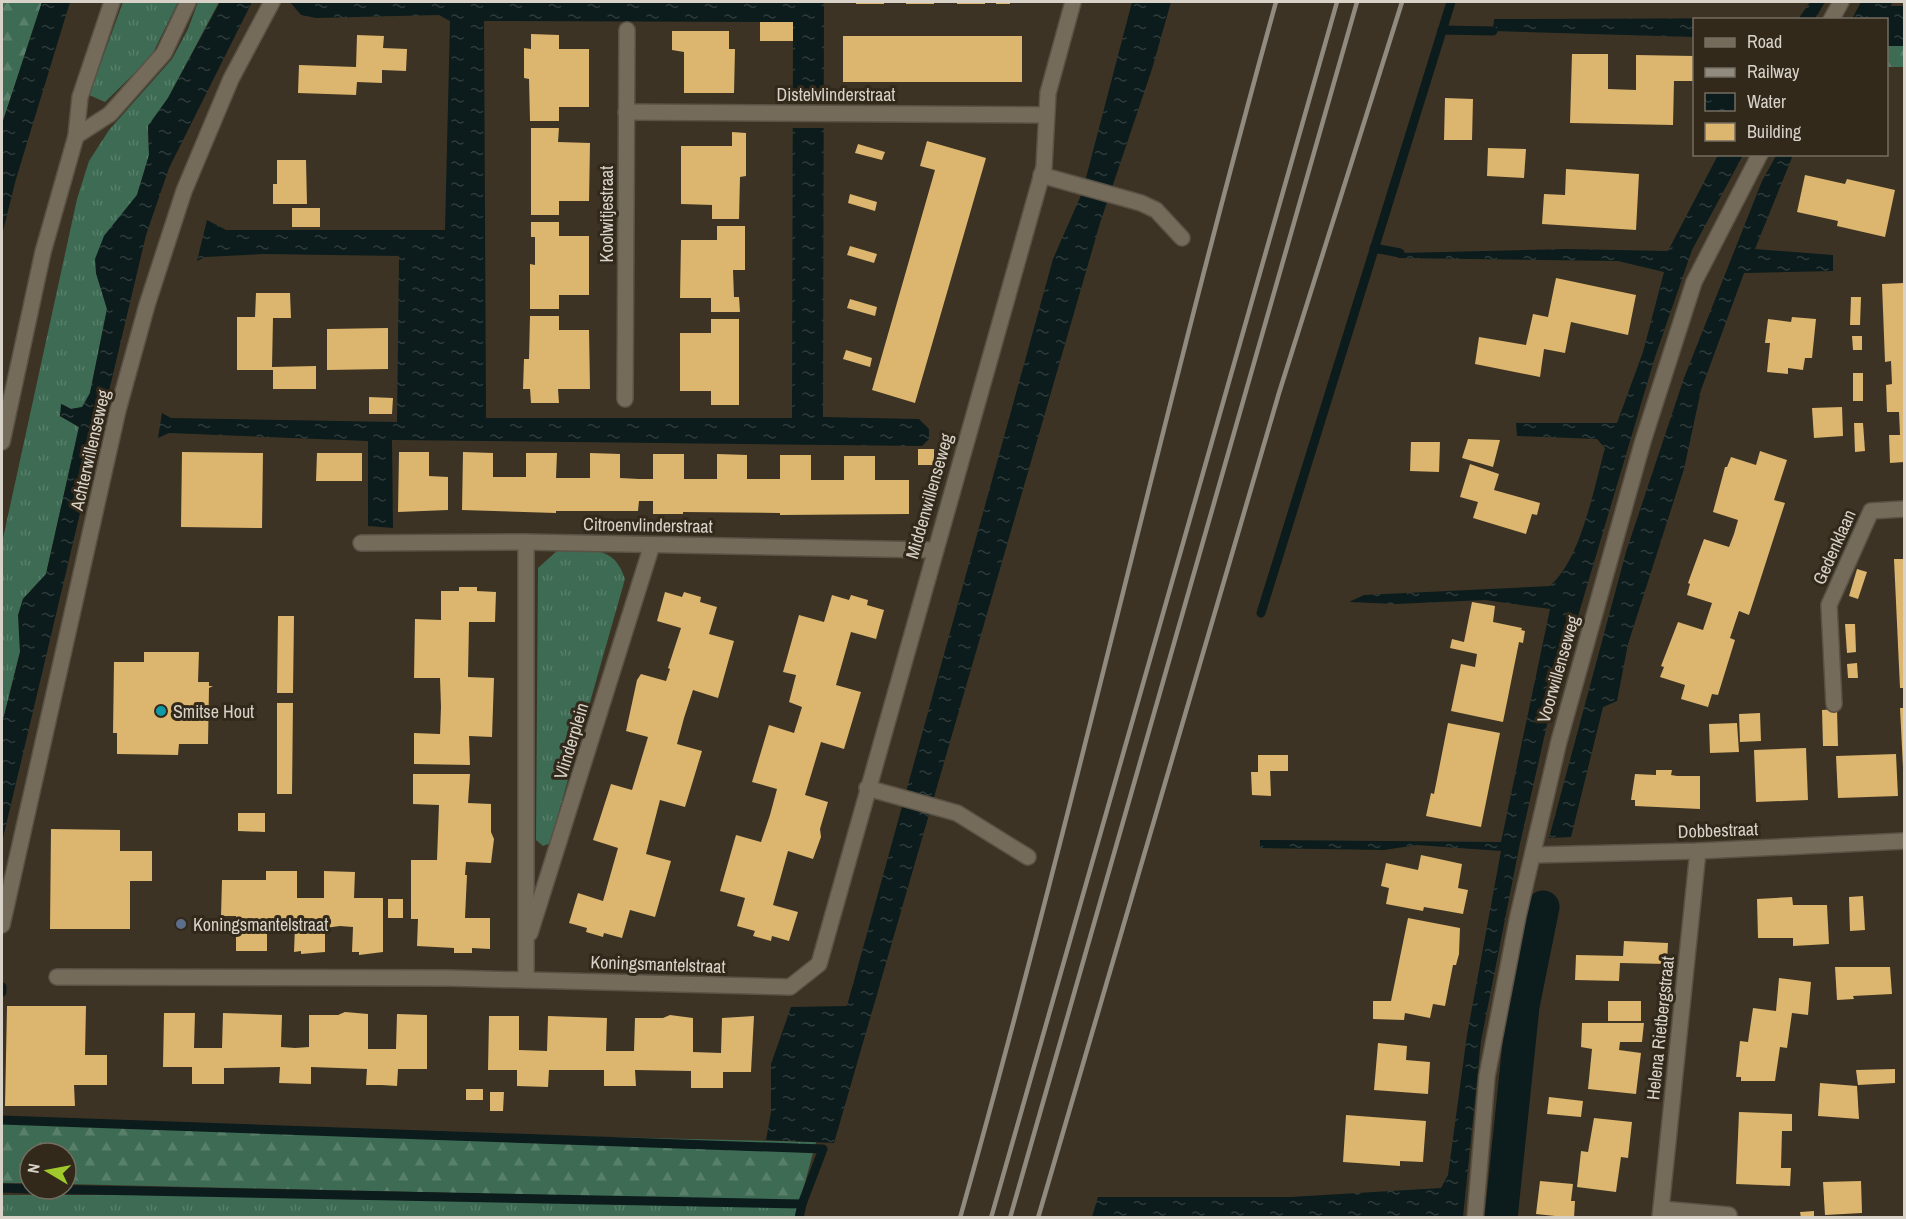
<svg xmlns="http://www.w3.org/2000/svg" width="1906" height="1219" font-family="'Archivo Narrow',sans-serif">
<defs>
<pattern id="grass-tufts" width="24" height="20" patternUnits="userSpaceOnUse" patternTransform="scale(1.5)"><rect width="24" height="20" fill="#3d6b53"/><path d="M3 7l-1-3M5 7V3M7 7l1-3M15 17l-1-3M17 17v-4M19 17l1-3" fill="none" stroke="#587f6a"/></pattern>
<pattern id="forest-firs" width="22" height="20" patternUnits="userSpaceOnUse" patternTransform="scale(1.5)"><rect width="22" height="20" fill="#3d6b53"/><path d="M5 1l3.5 6h-7zM16 11l3.5 6h-7z" fill="#587f6a"/></pattern>
<pattern id="water-ripples" width="26" height="14" patternUnits="userSpaceOnUse" patternTransform="scale(1.5)"><rect width="26" height="14" fill="#0c1b1b"/><path d="M2 4q2-2 4 0t4 0M15 11q2-2 4 0t4 0" fill="none" stroke="#2f3b3b"/></pattern>
</defs>
<rect width="100%" height="100%" fill="#3c3324"/>
<!-- grass -->
<g fill="url(#grass-tufts)">
<path d="M123,2H178L151,57L105,102L89,95Z"/>
<path d="M198,2H219L168,98L148,126L149,155L137,195L104,236L96,273L107,309L90,393L83,407L71,409L62,404L60,416L79,427L46,574L23,599L19,615L20,652L2,724V543L77,199L89,161L109,130L172,59L188,29Z"/>
<path d="M559,549C590,551 614,544 625,579L550,843L543,846L536,840L538,568Z"/>
<path d="M2,1195H807L801,1218H2Z"/>
</g>
<!-- forest -->
<g fill="url(#forest-firs)">
<path d="M2,2H42L2,124Z"/>
<rect x="1887" y="46" width="17" height="21"/>
<path d="M2,1123L816,1142L800,1201L66,1184V1153H30V1183H2Z"/>
</g>
<!-- water -->
<g fill="url(#water-ripples)" fill-rule="evenodd">
<path d="M42,2H70L16,179L2,235V124Z"/>
<path d="M220,2H252L169,168L146,235L2,842V724L20,652L18,615L23,599L46,574L79,427L60,416L61,404L71,409L82,407L90,393L107,309L96,273L95,259L104,236L137,195L149,155L148,126L168,98Z"/>
<path d="M290,2H824L823,417L919,419L929,429V439L922,446L392,440L393,528L368,526V441L169,433L158,438L162,413L171,418L397,422L399,256L264,254L205,257L197,261L207,220L226,230H445L450,21L439,15L316,18L301,15ZM484,21L793,22L792,418H486Z"/>
<path d="M1132,2H1171L1152,69L1100,223L834,1143L766,1140L771,1112V1064L791,1007L847,1006L1053,259L1082,193Z"/>
<path d="M1810,2H1825L1815,19L1694,20V37L1493,31L1494,19L1799,18Z"/>
<path d="M1861,2H1892L1891,6H1904V46H1887L1886,20L1852,19Z"/>
<path d="M1777,154L1793,155L1755,249L1833,255V271L1744,273L1701,390L1684,469L1628,644L1617,701L1603,707L1571,837L1549,838L1626,552L1684,378L1762,181Z"/>
<path d="M1718,155H1743L1692,250L1655,357L1551,707L1519,848L1481,1041L1463,1217H1092L1098,1197H1290L1441,1188L1448,1175L1467,1035L1501,851L1417,845L1384,850L1260,848V840L1501,842L1550,609L1485,600L1396,604L1349,602L1364,595L1550,586C1581,559 1594,488 1605,448L1597,439L1517,436L1516,423H1617L1643,352L1664,272L1618,261L1398,258L1400,253L1567,249L1668,251Z"/>
</g>
<!-- pier -->
<rect fill="#3c3324" x="790" y="100" width="37" height="28"/>
<g fill="none" stroke-linecap="round" stroke-linejoin="round">
<!-- stream -->
<g stroke="#0c1b1b" stroke-width="9">
<path d="M1442,30L1493,31"/>
<path d="M1374,248L1400,253"/>
<path d="M1261,613L1451,2"/>
<path d="M2,992V987"/>
<path d="M2,1120L823,1149L802,1204L38,1189"/>
<path d="M2,1188L30,1189"/>
<path d="M799,1218L802,1204"/>
</g>
<!-- canal -->
<path stroke="#0c1b1b" stroke-width="33" d="M1501,1218L1523,1006L1543,907"/>
</g>
<!-- building -->
<g fill="#dcb56e">
<rect x="856" y="2" width="28" height="2"/>
<rect x="906" y="2" width="28" height="2"/>
<rect x="957" y="2" width="28" height="2"/>
<rect x="996" y="2" width="14" height="2"/>
<rect x="760" y="22" width="33" height="19"/>
<path d="M672,31H729V49H735L734,93H684V52L672,50Z"/>
<path d="M531,34L559,35V49H589V107H559V121H530L529,79L524,78V48L531,49Z"/>
<path d="M357,35L384,36L383,48L407,49L406,71L382,70V83L357,82L356,95L298,93L299,65L356,67Z"/>
<rect x="843" y="36" width="179" height="46"/>
<path d="M1572,54H1608V89L1636,90V55L1694,56V81H1674L1673,125L1570,123Z"/>
<path d="M1445,98L1473,99L1472,140H1444Z"/>
<path d="M531,128H559L558,142L590,143L589,201H559V215H531Z"/>
<path d="M732,132L746,133V176L740,177L739,219H712V205L681,204V146H732Z"/>
<path d="M927,141L986,158L915,403L872,390L935,170L920,166Z"/>
<path d="M858,144L885,152L882,160L855,153Z"/>
<path d="M1488,148L1526,149L1524,178L1487,176Z"/>
<path d="M277,160H306L307,204H273V184H277Z"/>
<path d="M1566,169L1639,174L1636,230L1542,224L1544,194L1565,195Z"/>
<path d="M1805,175L1845,184L1847,179L1895,190L1885,237L1837,226L1838,221L1797,212Z"/>
<path d="M850,194L877,202L875,211L848,203Z"/>
<rect x="292" y="208" width="28" height="19"/>
<path d="M531,222H559V236H589V295H559V309H530V264L535,265V237H531Z"/>
<path d="M717,226H745V270H733L734,297H739L740,312H711V298H680L681,240H717Z"/>
<path d="M850,246L877,254L874,263L847,255Z"/>
<path d="M1556,278L1636,295L1628,335L1571,322L1565,353L1544,349L1540,377L1475,364L1479,337L1526,345L1533,314L1548,317Z"/>
<path d="M1904,283V462L1890,463L1889,435H1900L1899,412H1887L1886,385L1892,384L1891,361L1885,362L1882,284Z"/>
<path d="M256,293H290L291,318H273L272,367L316,366V389H273V370H237V317H255Z"/>
<path d="M1851,297H1861L1860,325H1850Z"/>
<path d="M850,299L877,307L875,316L847,308Z"/>
<path d="M530,316H559V330H589L590,389H558L559,403H531L530,389H523L524,359H529Z"/>
<path d="M1792,317L1816,319L1812,358H1805L1803,370L1788,368V374L1767,372L1770,343H1765L1768,319L1791,322Z"/>
<path d="M711,319H739V405H711V391H680V333H711Z"/>
<path d="M388,328V369L327,370V329Z"/>
<path d="M1852,336H1862V350H1853Z"/>
<path d="M846,350L872,358L870,367L843,359Z"/>
<rect x="1853" y="373" width="10" height="28"/>
<path d="M369,397L393,398L392,414H369Z"/>
<path d="M1842,407L1843,436L1814,438L1812,408Z"/>
<path d="M1854,423H1863L1865,451L1855,452Z"/>
<path d="M1468,439L1500,440L1493,467L1462,458Z"/>
<path d="M1411,442H1440L1439,472L1410,471Z"/>
<rect x="918" y="449" width="16" height="16"/>
<path d="M1760,451L1787,460L1774,500L1785,503L1749,615L1739,611L1730,638L1735,640L1718,695L1712,694L1708,707L1681,699L1685,685L1660,677L1664,667L1661,666L1678,622L1703,630L1712,603L1687,595L1690,584L1688,583L1704,539L1729,547L1734,534L1738,520L1713,512L1725,467H1727L1731,457L1756,465Z"/>
<path d="M182,452L263,453L262,528L181,527Z"/>
<path d="M399,452H429V476L448,477V510L398,512Z"/>
<path d="M463,452L493,453V477H526V453H557L556,478H590V453L620,454V478L639,479H653V454H684V479H717V454L747,455V479H780V455H811V480H844V456H875V480H909V514L780,515V513L683,512V514H653V501H639L638,511H556V513L462,510Z"/>
<path d="M317,453H362V481H316Z"/>
<path d="M1470,464L1499,474L1494,490L1540,503L1537,515L1532,514L1526,534L1473,518L1478,502L1460,497Z"/>
<path d="M1894,559H1904V688H1900Z"/>
<path d="M1857,569L1867,572L1858,599L1849,596Z"/>
<path d="M459,587H477V591L496,592L495,622H469L468,677L494,678L492,737L469,736L470,765L414,764V733L440,734L441,707L440,678H414L415,619L441,620V591H459Z"/>
<path d="M665,592L682,597L684,592L701,597L700,602L717,607L709,634L734,641L718,698L693,690L684,718L677,744L702,751L685,807L660,800L646,854L671,861L655,917L630,910L622,938L604,933L603,937L586,932L587,928L569,923L578,893L603,901L618,848L593,840L611,784L632,790L648,737L626,731L637,680L641,674L666,681L670,669L668,668L681,628L657,621Z"/>
<path d="M832,595L849,600L851,595L868,600L867,605L884,610L876,639L851,632L836,685L861,692L844,749L821,742L805,795L828,802L820,829L821,837L813,859L788,851L773,905L798,912L789,941L772,936L771,941L753,936L755,931L737,926L745,898L720,891L736,835L761,842L770,815L777,789L752,782L769,725L794,733L802,707L789,702L796,675L783,672L799,615L824,622Z"/>
<path d="M1472,602L1495,606L1493,622L1522,628L1521,630L1525,631L1523,643L1519,642L1503,722L1451,711L1461,664L1475,667L1477,654L1450,648L1452,639L1464,642Z"/>
<path d="M278,616H294L293,693H277Z"/>
<path d="M1845,624H1855L1856,652L1847,653Z"/>
<path d="M144,652H199L198,682H209V686H213L209,688L208,744H179L178,755L117,754V733H113L114,662H144Z"/>
<path d="M1857,663L1858,678H1848L1847,664Z"/>
<path d="M277,703H293L292,794H277Z"/>
<path d="M1900,708H1904V767H1903Z"/>
<path d="M1837,709L1838,746H1823L1822,710Z"/>
<path d="M1760,713L1761,741L1740,742L1739,714Z"/>
<path d="M1448,723L1500,733L1481,827L1426,816L1431,793L1434,794Z"/>
<path d="M1737,723L1739,752L1710,753L1709,724Z"/>
<path d="M1806,748L1808,800L1756,802L1754,750Z"/>
<path d="M1896,754L1898,796L1838,798L1836,756Z"/>
<path d="M1258,755H1288V771H1270L1271,796L1252,795L1251,772H1258Z"/>
<path d="M1656,770H1672L1671,775L1677,776H1700V809L1635,806V800H1631L1635,774L1656,775Z"/>
<path d="M413,774H470L468,803L491,804V832L494,839L491,863L466,862L465,875H467L465,918H490V949L472,948V953H454V948L417,946L418,919H411V860H437L439,805L413,804Z"/>
<path d="M238,813H265V832L238,831Z"/>
<path d="M51,829L120,830V851H152V881H130V929H50Z"/>
<path d="M1421,855L1462,864L1458,888L1468,890L1463,914L1424,907L1423,911L1386,904L1389,888L1381,886L1386,863L1418,870Z"/>
<path d="M266,871H297V898H324V871L355,872L354,898H383V952L359,955V952H352L353,927L340,926L325,928V952L301,954V951L294,952L295,926L267,927V951H236V916H221L222,880H266Z"/>
<path d="M1863,896L1865,930L1850,931L1849,897Z"/>
<path d="M1792,897L1793,905H1827L1829,944L1793,946V938H1758L1757,899Z"/>
<rect x="388" y="899" width="15" height="19"/>
<path d="M1408,918L1460,928L1459,954L1456,965H1453L1445,1006L1433,1004L1430,1018L1405,1013L1404,1020L1373,1019V1001H1391Z"/>
<path d="M1624,941L1668,943L1667,964L1620,963L1619,981L1575,980L1576,955L1623,956Z"/>
<path d="M1835,967H1890L1892,994L1853,996L1854,999L1837,1000Z"/>
<path d="M1779,978L1811,982L1808,1015L1792,1013L1787,1048L1780,1047L1775,1081H1741V1077H1736L1740,1041L1748,1042L1753,1008L1776,1011Z"/>
<rect x="1608" y="1001" width="33" height="20"/>
<path d="M7,1006H86L85,1055H107V1085H74L75,1106H5Z"/>
<path d="M345,1012L368,1014V1049H396L397,1014L427,1015V1069H398L397,1086L382,1085H366L367,1069L311,1067V1084L279,1083L280,1067L224,1068V1084H192V1067H163L164,1013H195L194,1048H222L223,1013L282,1015L281,1047L295,1048L309,1047V1015H338Z"/>
<path d="M670,1015L693,1018V1052L721,1053L722,1018L754,1016L751,1072H723V1088H691V1071L635,1070L636,1086H604V1070H549L548,1087L517,1086V1070H488L489,1016H519V1050L547,1051L548,1016L607,1018L606,1051H634L635,1018H663Z"/>
<path d="M1582,1023H1644L1642,1042H1620L1619,1050L1641,1053L1636,1094L1588,1089L1592,1049L1581,1047Z"/>
<path d="M1378,1043L1407,1046L1406,1060L1430,1062L1428,1094L1374,1090Z"/>
<path d="M1895,1069V1083L1858,1085L1856,1070Z"/>
<path d="M1820,1083L1857,1086L1859,1119L1818,1116Z"/>
<rect x="466" y="1089" width="17" height="11"/>
<path d="M490,1092H504L503,1111H490Z"/>
<path d="M1549,1097L1583,1101L1581,1117L1547,1114Z"/>
<path d="M1739,1112L1792,1114V1131H1782L1781,1168H1791L1790,1186L1736,1184Z"/>
<path d="M1346,1115L1426,1121L1423,1162L1400,1161V1166L1343,1162Z"/>
<path d="M1594,1118L1632,1122L1628,1158L1621,1157L1616,1192L1577,1187L1581,1151L1588,1152Z"/>
<path d="M1540,1181L1573,1184L1571,1201H1575L1574,1218L1536,1214Z"/>
<path d="M1861,1181L1862,1213L1825,1215L1823,1182Z"/>
<path d="M1814,1211V1218H1801L1800,1212Z"/>
</g>
<g fill="none" stroke-linecap="round" stroke-linejoin="round">
<defs>
<g id="service">
<path d="M1041,175L1141,203L1156,210L1182,238"/>
<path d="M867,788L957,813L1028,857"/>
</g>
<g id="minor">
<path d="M1831,20L1841,2"/>
<path d="M626,112L1046,115"/>
<path d="M625,399L627,30"/>
<path d="M526,542V980"/>
<path d="M361,543L526,542L934,550"/>
<path d="M1834,704L1829,605L1871,511L1904,509"/>
<path d="M1533,855L1698,851L1904,841"/>
<path d="M2,925L118,410L147,305L184,191L231,79L272,2"/>
<path d="M530,933L652,545"/>
<path d="M57,977L448,978L790,987L819,964L1044,167L1048,93L1073,2"/>
<path d="M1661,1209L1729,1215V1218"/>
<path d="M1475,1218L1487,1076L1518,916L1559,741L1643,441L1694,282L1760,154"/>
<path d="M1660,1218L1698,851"/>
</g>
<g id="secondary">
<path d="M76,136L110,114L164,53L188,2"/>
<path d="M2,442L43,252L76,136L80,97L112,2"/>
</g>
</defs>
<!-- service casing -->
<use href="#service" stroke="#595245" stroke-width="18"/>
<!-- minor casing -->
<use href="#minor" stroke="#595245" stroke-width="18"/>
<!-- secondary casing -->
<use href="#secondary" stroke="#595245" stroke-width="18"/>
<!-- service -->
<use href="#service" stroke="#756b5a" stroke-width="15"/>
<!-- minor -->
<use href="#minor" stroke="#756b5a" stroke-width="15"/>
<!-- secondary -->
<use href="#secondary" stroke="#756b5a" stroke-width="15"/>
<!-- rail -->
<g stroke="#918a7e" stroke-width="4.5">
<path d="M960,1218C1074,814 1164,405 1276,2"/>
<path d="M991,1218L1337,2"/>
<path d="M1010,1218L1357,2"/>
<path d="M1038,1218L1279,393L1402,2"/>
</g>
</g>
<!-- markers -->
<circle fill="#0f9aa8" stroke="#32291a" stroke-width="2" cx="161" cy="711" r="6"/>
<circle fill="#5c6f8a" stroke="#32291a" stroke-width="2" cx="181" cy="924" r="6"/>
<g text-anchor="middle" dominant-baseline="central" stroke-width="6" stroke-linejoin="round" paint-order="stroke">
<!-- street labels -->
<g font-size="18" fill="#d8d2c9" stroke="#32291a">
<text x="836" y="94">Distelvlinderstraat</text>
<text transform="translate(606 214) rotate(-90)">Koolwitjestraat</text>
<text transform="translate(90 450) rotate(-77)">Achterwillenseweg</text>
<text transform="translate(929 496) rotate(-74)">Middenwillenseweg</text>
<text transform="translate(648 525) rotate(1)">Citroenvlinderstraat</text>
<text transform="translate(1834 547) rotate(-66)">Gedenklaan</text>
<text transform="translate(1558 669) rotate(-74)">Voorwillenseweg</text>
<text transform="translate(571 741) rotate(-73)">Vlinderplein</text>
<text transform="translate(1718 830) rotate(-2)">Dobbestraat</text>
<text transform="translate(658 964) rotate(2)">Koningsmantelstraat</text>
<text transform="translate(1660 1028) rotate(-84)">Helena Rietbergstraat</text>
</g>
<!-- poi labels -->
<g font-size="18" fill="#d8d2c9" stroke="#32291a" text-anchor="start">
<text x="173" y="711">Smitse Hout</text>
<text x="193" y="924">Koningsmantelstraat</text>
</g>
</g>
<!-- border -->
<rect width="1906" height="1219" fill="none" stroke="#d8d2c9" stroke-width="6"/>
<!-- legend -->
<rect x="1693" y="18" width="195" height="138" fill="#32291a" stroke="#746d60" stroke-width="1.5"/>
<rect x="1705" y="38" width="30" height="9" fill="#756b5a" stroke="#746d60" stroke-width="1.5"/>
<text x="1747" y="48" font-size="18" fill="#d8d2c9">Road</text>
<rect x="1705" y="68" width="30" height="9" fill="#918a7e" stroke="#746d60" stroke-width="1.5"/>
<text x="1747" y="78" font-size="18" fill="#d8d2c9">Railway</text>
<rect x="1705" y="93" width="30" height="18" fill="url(#water-ripples)" stroke="#746d60" stroke-width="1.5"/>
<text x="1747" y="108" font-size="18" fill="#d8d2c9">Water</text>
<rect x="1705" y="123" width="30" height="18" fill="#dcb56e" stroke="#746d60" stroke-width="1.5"/>
<text x="1747" y="138" font-size="18" fill="#d8d2c9">Building</text>
<!-- north arrow -->
<g transform="translate(48 1171) rotate(280)"><circle r="28" fill="#32291a" stroke="#746d60" stroke-width="1.5"/>
<path d="M0-4.5L10 22L0 15L-10 22Z" fill="#a0c92b"/>
<text y="-9" font-size="16" font-weight="bold" text-anchor="middle" fill="#d8d2c9">N</text>
</g>
</svg>
